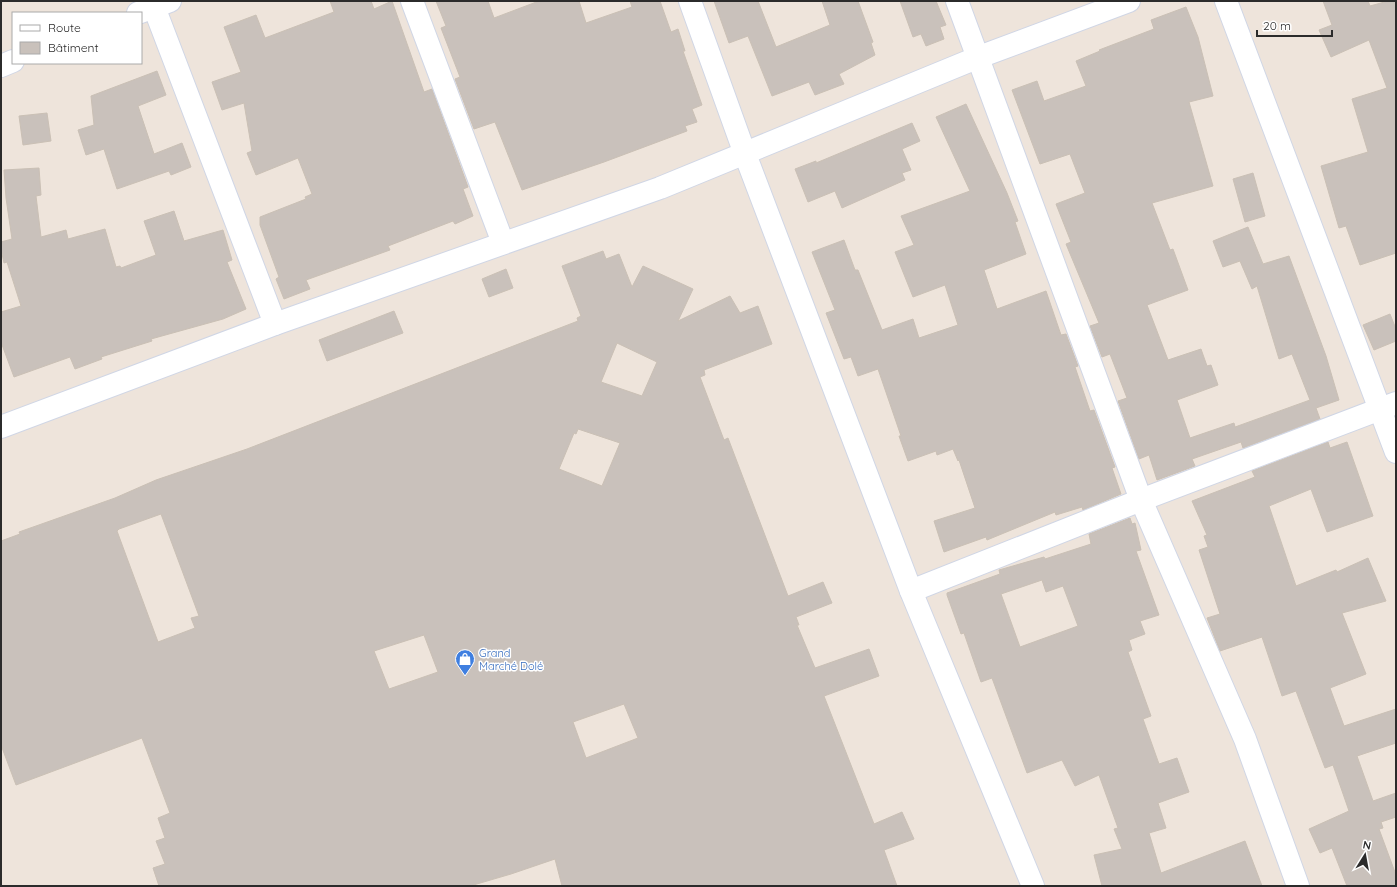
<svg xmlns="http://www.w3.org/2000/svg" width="1397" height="887" font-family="Quicksand,sans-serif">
<rect width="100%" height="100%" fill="#eee4db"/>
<!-- building -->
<g fill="#c9c1bb" stroke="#cac0b5" fill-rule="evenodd">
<path d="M330,1H371L374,9L392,1L424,92L432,89L468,187L463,189L473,216L455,224L453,221L388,246L390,250L306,280L310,289L284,299L276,279L279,277L260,225V217L306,199L305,197L312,194L298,158L256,175L247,153L252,151L244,103L222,110L212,82L241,72L224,27L256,15L265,38L334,12Z"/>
<path d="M436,1H488L494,18L539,1H579L586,23L632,7L630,1H660L671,32L678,29L685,51H683L702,105L692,109L697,122L685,126L687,131L604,162L522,190L495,122L474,129L455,79L460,77L441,28L446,26Z"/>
<path d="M714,1H758L776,47L830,25L822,1H858L873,42L871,43L875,55L839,74L844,84L815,95L809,82L772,96L748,36L729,43Z"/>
<path d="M900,1H936L946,25L940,27L944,39L926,46L921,34L913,37Z"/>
<path d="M1323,1H1368L1370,6L1388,1H1396V253L1360,265L1346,226L1339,228L1321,166L1368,152L1352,99L1387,88L1369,40L1331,57L1319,30L1332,25Z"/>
<path d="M1186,7L1198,37L1213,96L1189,102L1213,186L1152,203L1170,250L1173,249L1188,290L1147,305L1168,360L1201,349L1207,366L1211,365L1218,385L1177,400L1190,438L1234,423L1235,427L1310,400L1292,354L1279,359L1257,286L1252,289L1240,261L1223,267L1213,241L1248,227L1263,264L1289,256L1326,356L1339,400L1316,408L1320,419L1243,448L1241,442L1192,459L1195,466L1157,480L1149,455L1139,459L1118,401L1127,398L1110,354L1102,357L1090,326L1099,323L1066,244L1071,242L1056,204L1085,193L1070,154L1040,164L1012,90L1037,81L1044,101L1086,86L1076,61L1100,51L1099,50L1154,29L1151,20Z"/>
<path d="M157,71L166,95L138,106L154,154L182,143L191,167L171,175L169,171L117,189L104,149L86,155L78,130L94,125L91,96Z"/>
<path d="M966,104L1007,193L1018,221L1015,222L1026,254L984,270L997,309L1046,291L1061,335L1066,334L1078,366L1075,367L1090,411L1094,410L1115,467L1112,468L1121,494L1083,510L1082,507L1056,515L1055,512L987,540L986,537L944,552L934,521L975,508L959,460L958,461L953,449L937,455L936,451L908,461L899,436H901L878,369L858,376L851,357L844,359L826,313L835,310L812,252L844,240L855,270H858L882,330L913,319L919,338L958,325L945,285L913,297L895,252L914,245L901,216L970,191L936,117Z"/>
<path d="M47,113L51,141L23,145L19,116Z"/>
<path d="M912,123L920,141L902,149L911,170L902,173L905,180L842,208L835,191L808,202L795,169L816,161V163Z"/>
<path d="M39,168L41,195L36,196L41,237L66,230L68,239L105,229L116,267L120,266L121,268L156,255L144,221L174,211L184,241L223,230L232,260L227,262L246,309L223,319L151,339L152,341L101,357L102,359L75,369L70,357L14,377L1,342V312L21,306L7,262L4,263L1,249V242L12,239L6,198L4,170Z"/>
<path d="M1253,173L1265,216L1245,222L1233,179Z"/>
<path d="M603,251L606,259L619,254L632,287L643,266L693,289L678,321L730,296L740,313L758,306L772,344L704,370L705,375L700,377L724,440L728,438L788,596L823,582L832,603L796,617L799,625H797L815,668L869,649L879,676L824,696L874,824L902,812L914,839L884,850L897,886H562L555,859L511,874L470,886H159L153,868L165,864L156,841L165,838L158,818L170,813L142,738L16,785L1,745V541L20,534L19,532L115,498L156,480L247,449L578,321L577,318L581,316L562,266ZM617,343L657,362L642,396L601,382ZM578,429L620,443L602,486L559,469L574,433L576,434ZM161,514L199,616L191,618L195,628L158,642L117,531L119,529ZM424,635L438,672L389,689L374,651ZM624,704L638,738L586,758L573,722Z"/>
<path d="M506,269L513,288L489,297L482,279Z"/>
<path d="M394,311L403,333L327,361L319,340Z"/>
<path d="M1390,314L1396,329V341L1374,350L1363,325Z"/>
<path d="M1328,442L1330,448L1347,442L1373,516L1327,532L1311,489L1269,506L1296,586L1336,570L1337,572L1368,558L1386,601L1342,613L1366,674L1330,688L1344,726L1396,709V743L1357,756L1373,801L1396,793V817L1381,822L1383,828L1379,829L1396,875V886H1347L1332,848L1320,853L1309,829L1349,811L1333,765L1325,768L1296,691L1282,696L1262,637L1220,651L1207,618L1220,614L1199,550L1208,547L1204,536L1207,535L1192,501L1255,477L1252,471Z"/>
<path d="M1130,518L1132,524L1135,523L1141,550L1136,551L1159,615L1140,621L1145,634L1129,640L1132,650L1128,652L1151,716L1143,719L1159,764L1177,758L1189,792L1158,803L1166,828L1149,833L1161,873L1245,841L1262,886H1102L1094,855L1122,849L1114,829L1118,828L1099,775L1075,786L1062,760L1027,773L992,678L981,682L964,633L961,634L947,595V593L1000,574L999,570L1044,557L1045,559L1091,544L1089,534ZM1042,580L1046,592L1063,586L1078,626L1020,647L1001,594Z"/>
</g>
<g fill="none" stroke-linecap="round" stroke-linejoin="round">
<defs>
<g id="street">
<path d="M412,1L503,243"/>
<path d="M690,1L745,154L911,591L1033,886"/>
<path d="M957,1L1141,500L1245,739L1298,886"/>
<path d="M1226,1L1396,452"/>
<path d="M154,7L275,324"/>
<path d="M138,13L170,1"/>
<path d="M1,66L13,61"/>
<path d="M1,427L275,324L660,188L979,57L1129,1"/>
<path d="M911,591L1141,500L1396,403"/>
</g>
</defs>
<!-- street casing -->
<use href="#street" stroke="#d0d6e5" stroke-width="24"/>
<!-- street -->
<use href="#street" stroke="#fff" stroke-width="22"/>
</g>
<!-- icons -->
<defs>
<symbol id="shop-pin" viewBox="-11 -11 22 30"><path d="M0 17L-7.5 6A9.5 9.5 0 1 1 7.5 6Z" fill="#3f7fe0" stroke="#fff"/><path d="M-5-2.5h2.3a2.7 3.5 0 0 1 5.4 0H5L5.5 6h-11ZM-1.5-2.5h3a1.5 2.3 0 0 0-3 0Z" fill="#fff"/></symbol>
</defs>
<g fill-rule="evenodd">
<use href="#shop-pin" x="454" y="648" width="22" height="30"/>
</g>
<g text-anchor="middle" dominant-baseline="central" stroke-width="3" stroke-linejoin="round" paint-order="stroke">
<!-- shop labels -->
<g font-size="11" fill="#366cbe" stroke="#fff" text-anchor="start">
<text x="479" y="653">Grand<tspan x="479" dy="13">Marché Dolé</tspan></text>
</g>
</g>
<!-- border -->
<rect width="1397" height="887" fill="none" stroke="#2b2b2b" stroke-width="4"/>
<!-- legend -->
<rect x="12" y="12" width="130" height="52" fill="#ffffff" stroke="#aaaaaa"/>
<rect x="20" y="25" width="20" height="6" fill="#ffffff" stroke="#aaaaaa"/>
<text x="48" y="32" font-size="12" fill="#2b2b2b">Route</text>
<rect x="20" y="42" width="20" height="12" fill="#c9c1bb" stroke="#aaaaaa"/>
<text x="48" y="52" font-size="12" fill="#2b2b2b">Bâtiment</text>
<!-- north arrow -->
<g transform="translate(1365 855) rotate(11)" stroke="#ffffff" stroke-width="3" paint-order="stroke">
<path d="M0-3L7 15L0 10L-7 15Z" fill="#2b2b2b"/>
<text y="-6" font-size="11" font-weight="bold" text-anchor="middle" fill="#2b2b2b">N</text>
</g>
<!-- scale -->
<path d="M1257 30v6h75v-6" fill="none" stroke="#2b2b2b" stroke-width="2"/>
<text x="1263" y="30" font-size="12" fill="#2b2b2b" stroke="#ffffff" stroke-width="3" paint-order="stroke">20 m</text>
</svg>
